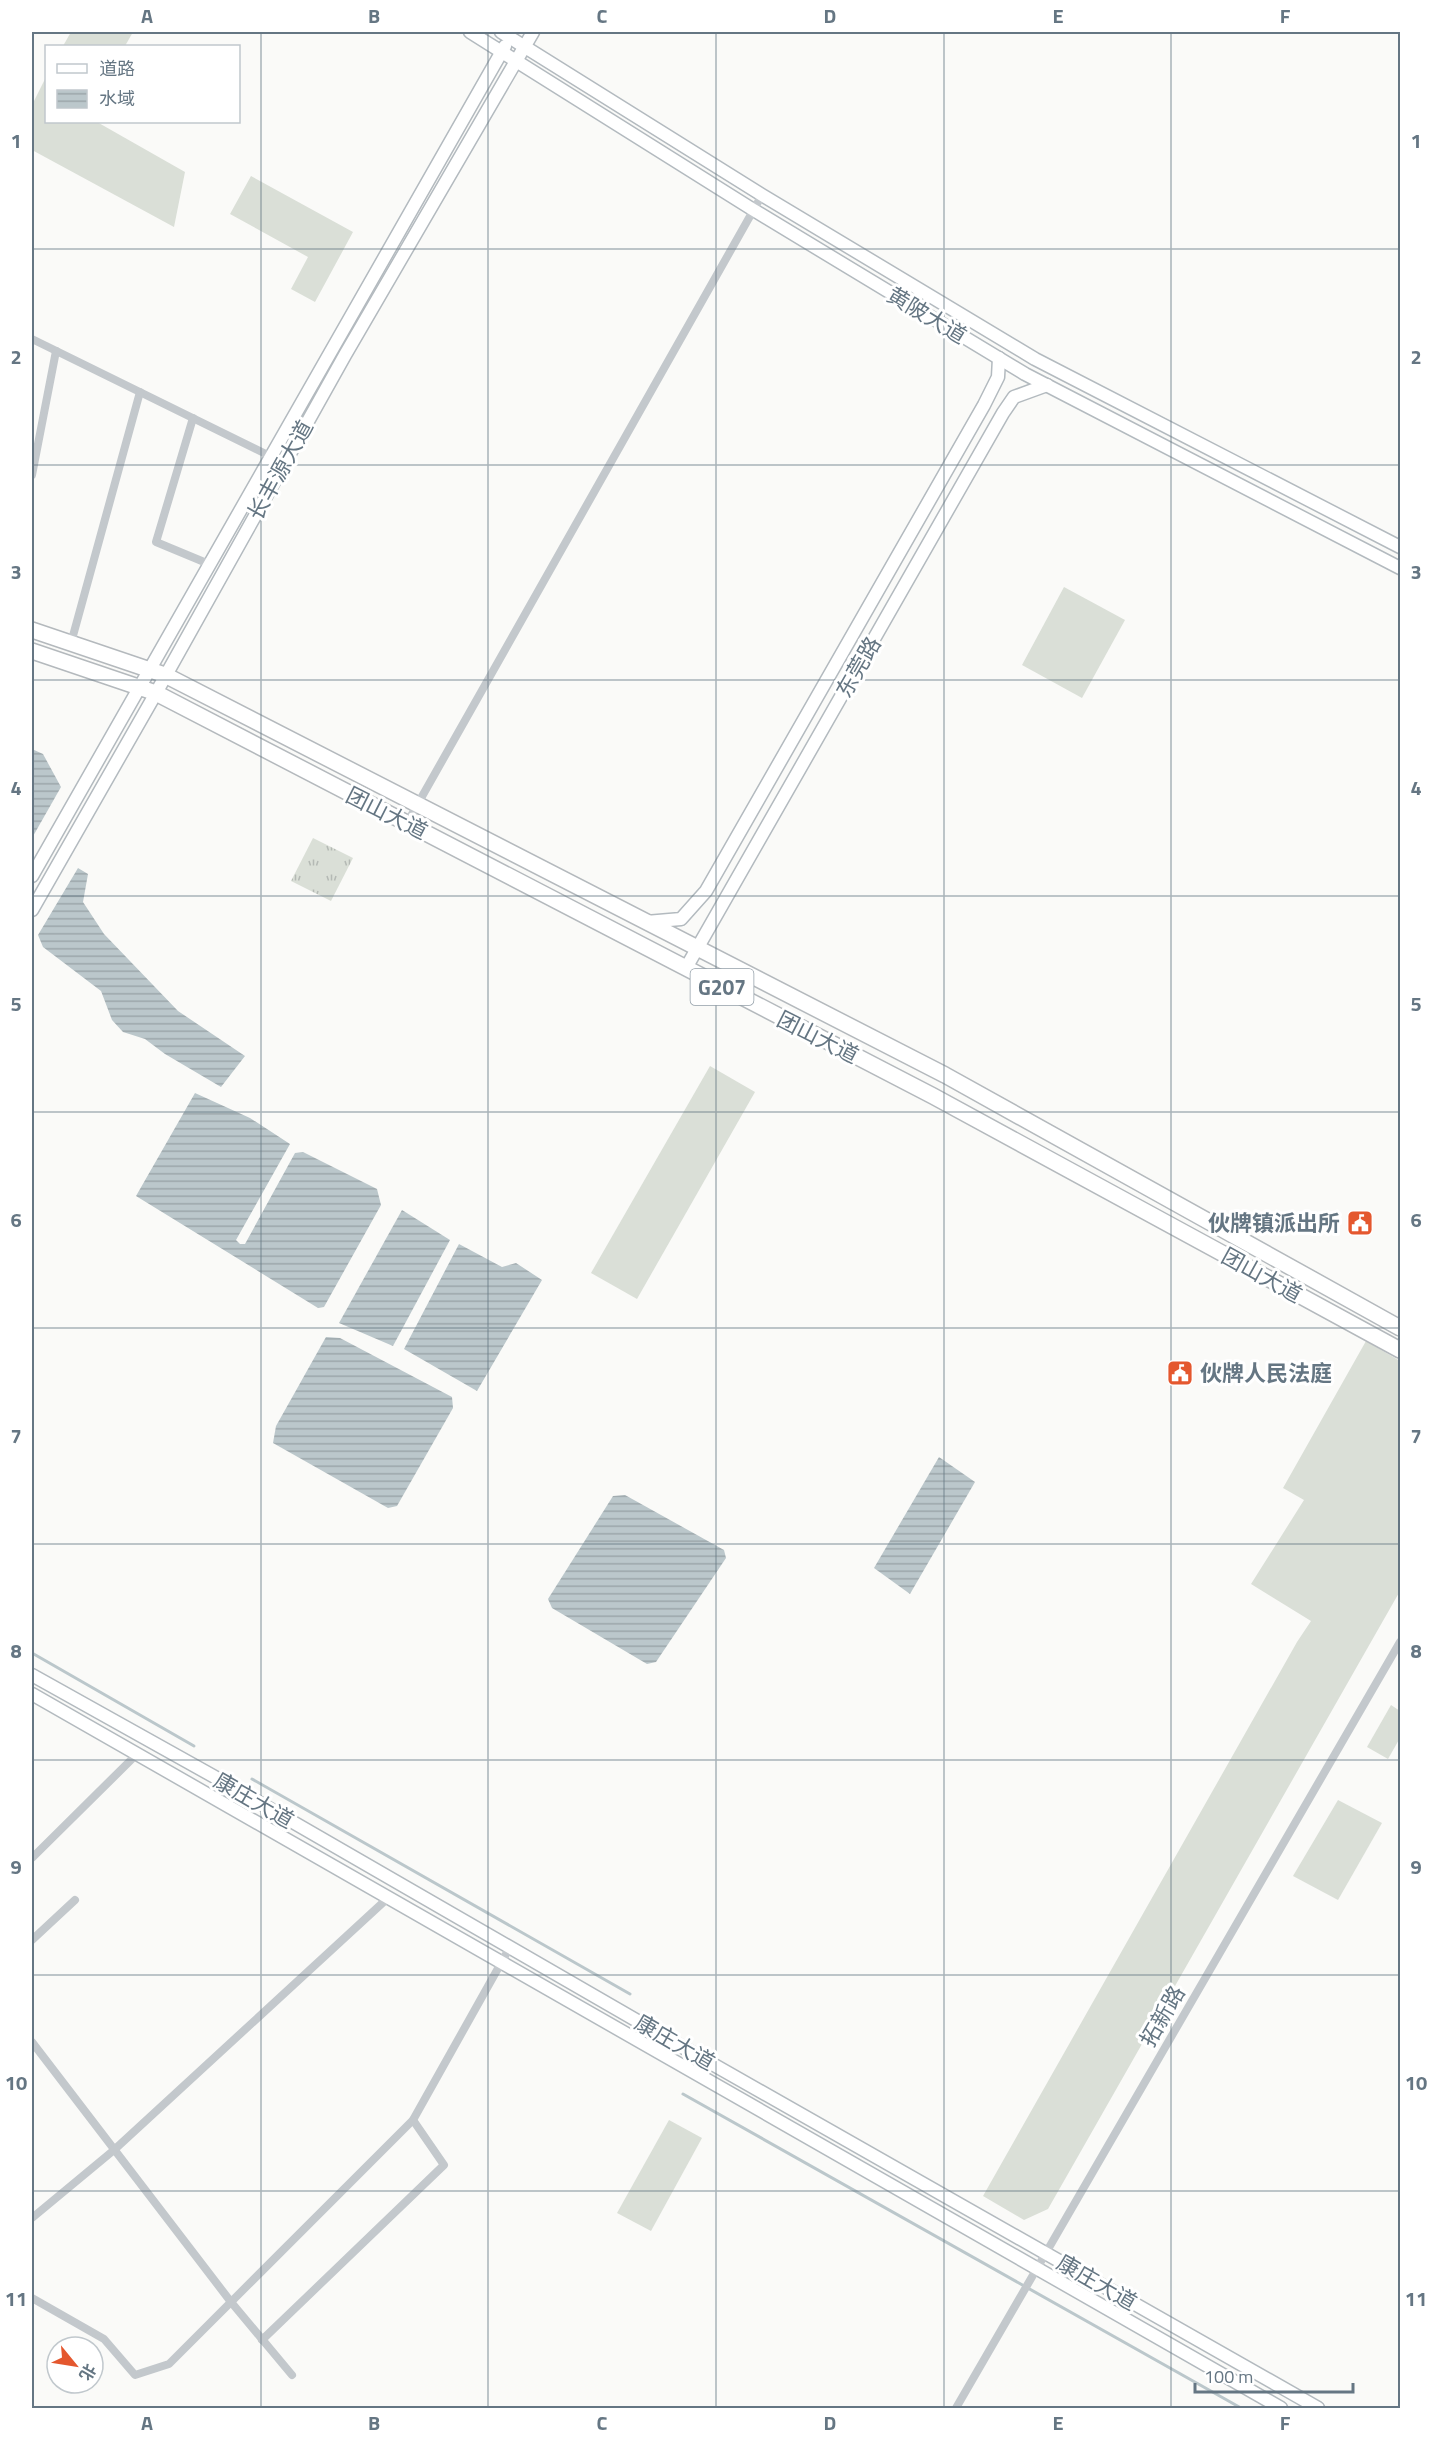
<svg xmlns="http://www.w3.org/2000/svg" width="1432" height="2440" font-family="'Titillium Web','Noto Sans SC',sans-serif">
<defs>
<pattern id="park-tufts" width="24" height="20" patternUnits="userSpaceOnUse" patternTransform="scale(1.5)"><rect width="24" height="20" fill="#dadfd7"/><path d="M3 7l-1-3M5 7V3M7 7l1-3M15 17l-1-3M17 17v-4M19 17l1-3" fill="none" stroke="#b4b9b4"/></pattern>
<pattern id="water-rules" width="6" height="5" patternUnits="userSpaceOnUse" patternTransform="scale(1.5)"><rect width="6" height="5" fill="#bbc7cb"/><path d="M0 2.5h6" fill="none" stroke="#9ca6aa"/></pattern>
</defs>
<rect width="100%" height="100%" fill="#fafaf8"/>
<!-- grass -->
<g fill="#dadfd7">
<path d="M71,32H133L125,46H63Z"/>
<path d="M46,77V122H97L185,172L174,227L32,150V105Z"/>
<path d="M251,176L353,232L315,302L291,289L308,257L230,214Z"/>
<path d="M1064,587L1125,620L1082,698L1022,665Z"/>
<path d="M710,1066L755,1092L637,1299L591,1273Z"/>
<path d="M1366,1341L1400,1361V1591L1048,2209L1024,2220L983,2196L1297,1642L1311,1621L1251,1584L1304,1500L1283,1488Z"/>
<path d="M1391,1705L1400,1711V1738L1388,1759L1367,1747Z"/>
<path d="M1338,1800L1382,1823L1338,1900L1293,1876Z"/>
<path d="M669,2120L702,2138L651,2231L617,2213Z"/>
</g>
<!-- park -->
<path fill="url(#park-tufts)" d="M313,838L353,858L331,901L291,881Z"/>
<!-- water -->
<g fill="url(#water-rules)">
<path d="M32,749L43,754L61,787L32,838Z"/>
<path d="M78,868L88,874L83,902L104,934L178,1011L245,1056L221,1087L165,1054L145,1039L123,1032L112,1020L101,991L43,947L38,935Z"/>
<path d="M195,1093L250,1118L290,1144L236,1240L240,1244H245L295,1153L303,1152L377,1189L381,1205L324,1307L318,1308L136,1196Z"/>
<path d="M402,1210L450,1240L393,1346L339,1323Z"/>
<path d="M459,1244L502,1267L516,1263L542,1280L477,1391L404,1349Z"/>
<path d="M326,1337L340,1338L452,1397L453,1408L397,1506L388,1508L273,1443L276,1426Z"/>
<path d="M939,1457L975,1482L910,1594L874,1568Z"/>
<path d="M625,1495L724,1550L726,1558L656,1662L647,1664L552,1608L548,1599L613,1496Z"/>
</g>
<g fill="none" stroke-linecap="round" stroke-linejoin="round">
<!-- stream -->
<g stroke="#bbc7cb" stroke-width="3">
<path d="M32,1653L194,1746"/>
<path d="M252,1779L630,1994"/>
<path d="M683,2094L1241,2408"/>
</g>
<defs>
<g id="secondary">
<path d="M470,32L752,209L1025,374L1400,568"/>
<path d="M501,32L762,195L1035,359L1400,547"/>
<path d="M32,876L505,46"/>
<path d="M32,910L156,693L345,355L533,32"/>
<path d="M646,922L681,919L706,891L984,405L998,377L999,358"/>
<path d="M686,968L1003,413L1014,397L1047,385"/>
<path d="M32,1675L213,1776L686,2049L1318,2408"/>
<path d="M32,1694L1281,2408"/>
</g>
<g id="highway">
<path d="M32,630L165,675L945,1075L1400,1328"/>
<path d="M32,651L156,693L933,1096L1400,1350"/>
</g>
</defs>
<!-- secondary casing -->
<use href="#secondary" stroke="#b3babf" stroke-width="15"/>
<!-- highway casing -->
<use href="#highway" stroke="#b4b9bd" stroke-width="18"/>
<!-- street -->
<g stroke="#c3c8cc" stroke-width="8">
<path d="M32,339L270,456"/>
<path d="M193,418L156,542L209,564"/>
<path d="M32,475L56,351"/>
<path d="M71,643L140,392"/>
<path d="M407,823L762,195"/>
<path d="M32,1858L137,1754"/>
<path d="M32,1940L75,1900"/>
<path d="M32,2042L231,2302L292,2375"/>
<path d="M32,2218L114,2150L389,1897"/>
<path d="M32,2298L104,2339L135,2375L169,2364L413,2120L510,1947"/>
<path d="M262,2340L444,2165L413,2120"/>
<path d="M956,2408L1400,1642"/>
</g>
<!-- secondary -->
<use href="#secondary" stroke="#fff" stroke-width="12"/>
<!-- highway -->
<use href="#highway" stroke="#fff" stroke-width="15"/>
</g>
<!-- grid -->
<path fill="none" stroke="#657683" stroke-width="1.5" stroke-opacity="0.55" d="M261,32V2408M488,32V2408M716,32V2408M944,32V2408M1171,32V2408M32,249H1400M32,465H1400M32,680H1400M32,896H1400M32,1112H1400M32,1328H1400M32,1544H1400M32,1760H1400M32,1975H1400M32,2191H1400"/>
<!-- icons -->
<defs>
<symbol id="civic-square" viewBox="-11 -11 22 22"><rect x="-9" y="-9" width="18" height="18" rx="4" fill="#e4572e" stroke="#fff"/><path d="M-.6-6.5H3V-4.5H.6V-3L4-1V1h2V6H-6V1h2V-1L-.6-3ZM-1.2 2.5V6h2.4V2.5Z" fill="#fff"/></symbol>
</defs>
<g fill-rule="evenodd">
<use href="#civic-square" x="1345" y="1208" width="30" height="30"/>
<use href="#civic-square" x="1165" y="1358" width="30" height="30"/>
</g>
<g text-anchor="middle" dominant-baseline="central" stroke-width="6" stroke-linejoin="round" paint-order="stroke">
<!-- shield labels -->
<rect fill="#fff" stroke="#939fa8" stroke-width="1.5" x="690.5" y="969" width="63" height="36" rx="4.5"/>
<g font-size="21" font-weight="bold" fill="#657683">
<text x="722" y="987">G207</text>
</g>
<!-- street labels -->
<g font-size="22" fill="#657683" stroke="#fff">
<text transform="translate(927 315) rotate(31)">黄陂大道</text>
<text transform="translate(280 470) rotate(-61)">长丰源大道</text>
<text transform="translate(858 667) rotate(-60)">东莞路</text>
<text transform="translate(387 813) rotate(27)">团山大道</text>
<text transform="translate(818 1037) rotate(27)">团山大道</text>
<text transform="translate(1262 1275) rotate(29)">团山大道</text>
<text transform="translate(254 1800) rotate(30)">康庄大道</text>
<text transform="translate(1162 2016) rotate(-60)">拓新路</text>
<text transform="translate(675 2042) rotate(30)">康庄大道</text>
<text transform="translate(1097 2282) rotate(30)">康庄大道</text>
</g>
<!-- poi labels -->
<g font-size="22" font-weight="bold" fill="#657683" stroke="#fff" text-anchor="end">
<text x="1340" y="1223">伙牌镇派出所</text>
<text x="1200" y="1373" text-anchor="start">伙牌人民法庭</text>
</g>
</g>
<!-- border -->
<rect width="1432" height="2440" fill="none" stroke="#ffffff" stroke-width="66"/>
<!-- legend -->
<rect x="45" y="45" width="195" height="78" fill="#ffffff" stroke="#c1c8cd" stroke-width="1.5"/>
<rect x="57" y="64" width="30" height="9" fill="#ffffff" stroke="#c1c8cd" stroke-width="1.5"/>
<text x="99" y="75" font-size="18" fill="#657683">道路</text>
<rect x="57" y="90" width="30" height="18" fill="url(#water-rules)" stroke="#c1c8cd" stroke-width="1.5"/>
<text x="99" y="105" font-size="18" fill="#657683">水域</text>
<!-- north arrow -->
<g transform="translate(75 2365) rotate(120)"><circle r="28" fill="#ffffff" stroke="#c1c8cd" stroke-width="1.5"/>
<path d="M0-4.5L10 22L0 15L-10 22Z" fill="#e4572e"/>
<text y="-9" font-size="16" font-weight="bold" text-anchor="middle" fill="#657683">北</text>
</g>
<!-- scale -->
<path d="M1195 2383v9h158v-9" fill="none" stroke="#657683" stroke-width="3"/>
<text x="1204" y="2383" font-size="18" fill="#657683" stroke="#ffffff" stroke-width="4.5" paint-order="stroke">100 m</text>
<rect x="33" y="33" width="1366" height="2374" fill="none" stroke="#657683" stroke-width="2"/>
<g font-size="20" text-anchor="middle" font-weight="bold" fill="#657683">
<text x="147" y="23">A</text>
<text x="374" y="23">B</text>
<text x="602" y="23">C</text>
<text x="830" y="23">D</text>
<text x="1058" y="23">E</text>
<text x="1285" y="23">F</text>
<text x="16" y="148">1</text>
<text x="1416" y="148">1</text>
<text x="16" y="364">2</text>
<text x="1416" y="364">2</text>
<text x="16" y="579">3</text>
<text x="1416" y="579">3</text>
<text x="16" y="795">4</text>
<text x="1416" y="795">4</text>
<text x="16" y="1011">5</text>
<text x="1416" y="1011">5</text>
<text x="16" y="1227">6</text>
<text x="1416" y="1227">6</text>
<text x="16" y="1443">7</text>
<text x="1416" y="1443">7</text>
<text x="16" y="1658">8</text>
<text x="1416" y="1658">8</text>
<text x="16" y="1874">9</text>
<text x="1416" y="1874">9</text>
<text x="16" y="2090">10</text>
<text x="1416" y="2090">10</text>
<text x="16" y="2306">11</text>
<text x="1416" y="2306">11</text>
<text x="147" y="2430">A</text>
<text x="374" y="2430">B</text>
<text x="602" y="2430">C</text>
<text x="830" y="2430">D</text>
<text x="1058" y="2430">E</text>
<text x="1285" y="2430">F</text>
</g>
</svg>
